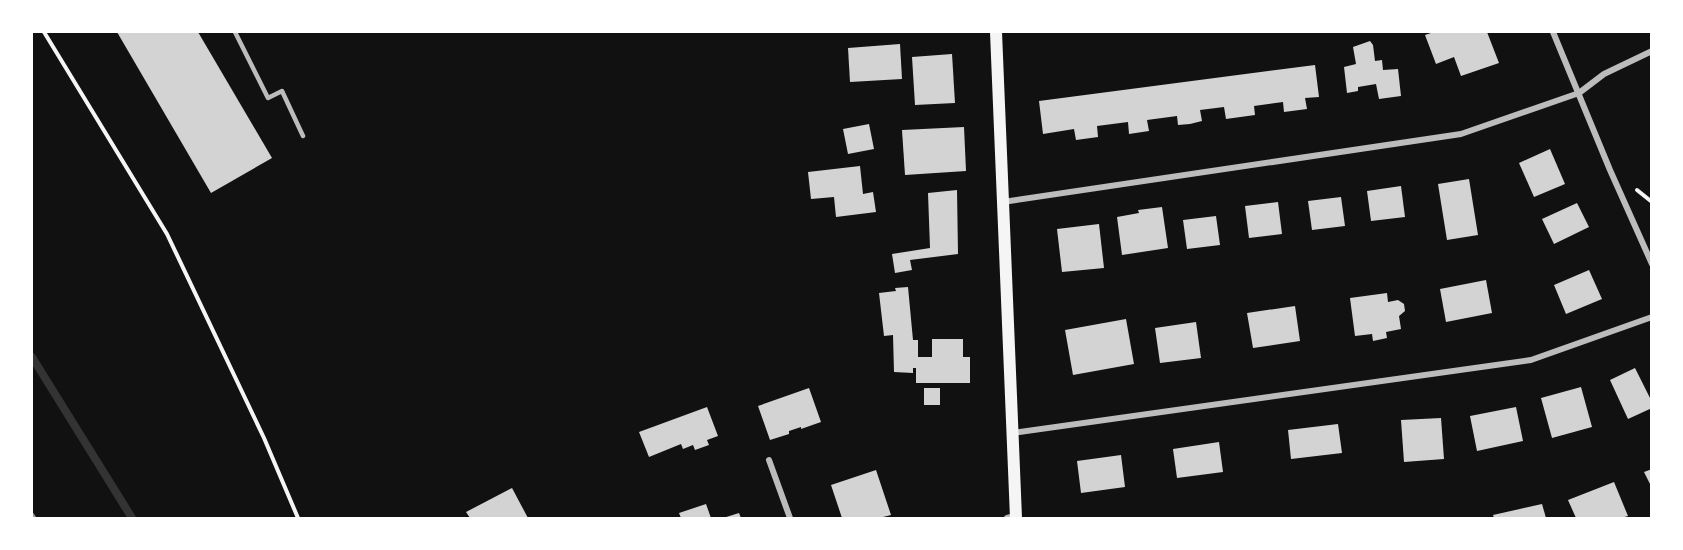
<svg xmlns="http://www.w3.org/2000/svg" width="1683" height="550" font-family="Karla,sans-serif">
<rect width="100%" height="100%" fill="#111"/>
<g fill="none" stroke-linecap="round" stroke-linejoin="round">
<!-- stream -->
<path stroke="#333" stroke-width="8" d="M32,357L132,518"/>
</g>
<!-- building -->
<g fill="#d3d3d3">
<path d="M117,32H198L272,158L211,193Z"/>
<path d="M1434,32H1487L1499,63L1461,76L1454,57L1436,64L1425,35Z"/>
<path d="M1370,41L1373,45L1375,61L1382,60L1383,70L1398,69L1401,96L1379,99L1376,84L1358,87V91L1347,93L1344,67L1356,64L1353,47Z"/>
<path d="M900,44L902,79L850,82L848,48Z"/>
<path d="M952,54L955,103L915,105L912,57Z"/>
<path d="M1315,65L1319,97L1305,98L1307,109L1284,112L1283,102L1254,106L1255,115L1226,119L1224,107L1200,110L1202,121L1190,124L1178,125L1177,116L1147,120L1149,131L1129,134L1128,122L1097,126L1098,137L1076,140L1074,129L1043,134L1039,101Z"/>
<path d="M869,124L874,149L848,154L843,129Z"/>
<path d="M964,127L966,171L905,175L902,130Z"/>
<path d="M1550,149L1565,184L1534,197L1519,163Z"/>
<path d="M860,166L863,194L873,192L876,212L836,217L834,197L811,199L808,172Z"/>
<path d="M1469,179L1478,235L1447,240L1438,184Z"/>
<path d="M1401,186L1405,217L1371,221L1367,191Z"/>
<path d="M957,190L958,254L910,260L912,270L895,273L892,254L930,248L928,193Z"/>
<path d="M1341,197L1345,226L1312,230L1308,201Z"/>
<path d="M1278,202L1282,234L1249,238L1245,206Z"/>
<path d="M1577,203L1589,227L1554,244L1542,219Z"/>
<path d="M1162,207L1168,248L1122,255L1117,217L1139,213L1138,210Z"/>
<path d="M1216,216L1220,245L1187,249L1183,220Z"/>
<path d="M1099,224L1104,268L1062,272L1057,229Z"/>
<path d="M1589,270L1602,299L1566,314L1554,285Z"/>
<path d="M1486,280L1492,313L1446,322L1440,289Z"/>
<path d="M908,287L913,340H918V357H932V339H963V357H970V383H916V368H913V373L894,372L893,335L884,336L879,293L896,291L895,288Z"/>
<path d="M1387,293L1388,302L1398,300L1404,304L1405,311L1399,316L1401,329L1386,332L1387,338L1373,341L1372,334L1355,336L1350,298Z"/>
<path d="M1295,306L1300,341L1253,348L1247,313Z"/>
<path d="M1126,319L1134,364L1073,375L1065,330Z"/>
<path d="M1196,322L1201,358L1160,363L1155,328Z"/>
<path d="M1635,368L1652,402V408L1628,419L1610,380Z"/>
<path d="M1581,387L1592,427L1552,438L1541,398Z"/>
<path d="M809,388L821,422L801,429V427L789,431V434L770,440L758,406Z"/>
<rect x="924" y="388" width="16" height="17"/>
<path d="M707,407L718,436L707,440L709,445L695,450L693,445L683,449L681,444L649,457L639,432Z"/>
<path d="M1516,407L1523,441L1477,451L1470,416Z"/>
<path d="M1441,418L1444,459L1404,462L1401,420Z"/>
<path d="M1338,424L1342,453L1291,459L1288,430Z"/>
<path d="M1219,442L1223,472L1177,478L1173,449Z"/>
<path d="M1121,455L1125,487L1081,493L1077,461Z"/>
<path d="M1652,469V488L1644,472Z"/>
<path d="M876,470L891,515L879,518H842L831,485Z"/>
<path d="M1614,482L1628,516L1621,518H1576L1568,500Z"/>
<path d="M512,488L528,518H470L466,512Z"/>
<path d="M706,504L711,518H681L679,513Z"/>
<path d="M1542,504L1546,518H1494L1493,515Z"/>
<path d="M739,513L741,518H723Z"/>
</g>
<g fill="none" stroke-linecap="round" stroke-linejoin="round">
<!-- path -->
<g stroke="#f5f5f5" stroke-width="4">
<path d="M44,32L167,234L264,438L298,518"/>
<path d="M1637,190L1652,202"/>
</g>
<!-- service -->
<path stroke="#bcbcbc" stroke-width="4.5" d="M235,32L268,98L282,91L303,136"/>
<!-- minor -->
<g stroke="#bcbcbc" stroke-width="6">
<path d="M1553,32L1610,170L1652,264"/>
<path d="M1003,202L1461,134L1579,93L1604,74L1652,51"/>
<path d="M1012,433L1531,360L1652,317"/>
<path d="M769,460L790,518"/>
<path d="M1007,518L1015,516"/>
</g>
<!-- secondary -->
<path stroke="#f5f5f5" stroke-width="12" d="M996,32L1016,518"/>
<!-- rail -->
<path stroke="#9a9a9a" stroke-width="4.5" d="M32,515L34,518"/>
</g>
<!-- border -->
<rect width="1683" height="550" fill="none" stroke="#ffffff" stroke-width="66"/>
</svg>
